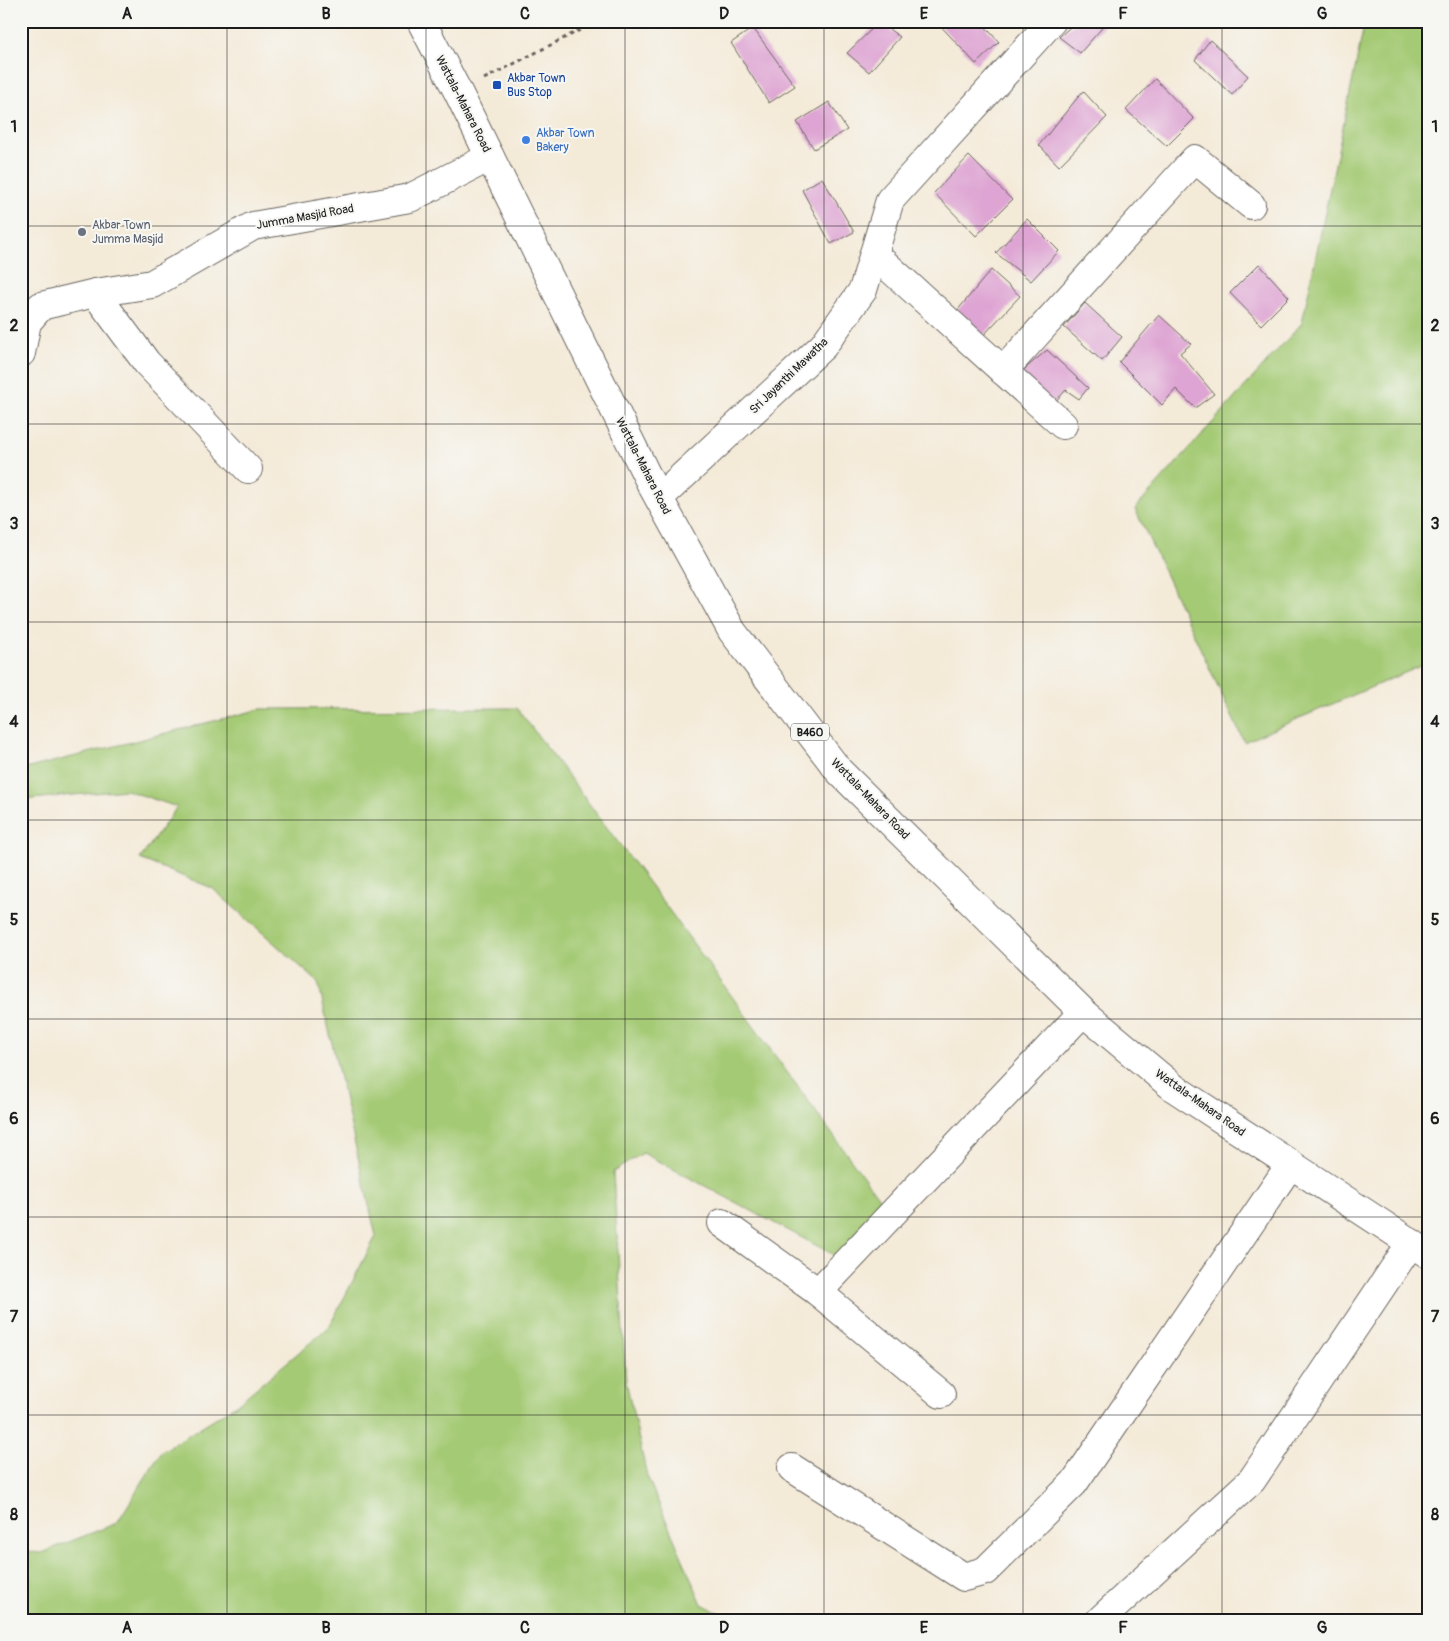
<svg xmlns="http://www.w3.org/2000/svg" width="1449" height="1641" font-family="Pangolin,sans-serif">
<rect width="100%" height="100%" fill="#f6f6f2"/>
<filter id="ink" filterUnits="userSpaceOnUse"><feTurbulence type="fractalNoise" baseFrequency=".02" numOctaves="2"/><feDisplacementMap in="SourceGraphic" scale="10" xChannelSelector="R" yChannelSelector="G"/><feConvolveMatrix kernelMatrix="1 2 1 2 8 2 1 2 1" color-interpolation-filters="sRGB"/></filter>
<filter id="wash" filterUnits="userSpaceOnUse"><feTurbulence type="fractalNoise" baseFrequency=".0096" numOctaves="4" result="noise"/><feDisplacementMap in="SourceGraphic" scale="20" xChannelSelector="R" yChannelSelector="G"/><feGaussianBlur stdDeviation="1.12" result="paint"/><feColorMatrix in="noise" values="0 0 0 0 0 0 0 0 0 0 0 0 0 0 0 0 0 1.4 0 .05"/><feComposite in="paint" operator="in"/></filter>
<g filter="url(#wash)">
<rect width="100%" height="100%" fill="#f4ead8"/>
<!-- green -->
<g fill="#a4ca75" stroke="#607348">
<path d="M1365,21H1428V663L1244,742L1135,509L1302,323Z"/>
<path d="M517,708L666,906L881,1201L838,1257L643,1153L613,1172L626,1381L647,1476L702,1604L733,1620H21V1551L41,1553L117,1523L161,1452L236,1405L329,1327L376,1236L318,982L212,888L140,859L177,807L126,790L21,800V790L25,769L261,709Z"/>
</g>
<g id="blocks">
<!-- building -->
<g fill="#dea4d3">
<path d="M936,21H980L999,42L976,64Z"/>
<path d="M1077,21H1108L1080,53L1059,37Z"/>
<path d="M879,22L900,37L869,72L847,53Z"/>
<path d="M753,28L795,86L769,103L731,43Z"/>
<path d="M1210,40L1248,76L1232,95L1195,60Z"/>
<path d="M1155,79L1194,119L1167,146L1126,110Z"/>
<path d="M1083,91L1107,117L1059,166L1039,145Z"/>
<path d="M829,102L847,130L814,149L797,122Z"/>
<path d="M969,156L1012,200L976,236L934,193Z"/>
<path d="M822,178L854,232L831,244L802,190Z"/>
<path d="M1027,219L1059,251L1031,281L996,253Z"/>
<path d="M1259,264L1289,297L1261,325L1230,293Z"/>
<path d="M991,270L1020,296L981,338L956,312Z"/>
<path d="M1085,303L1122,337L1102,361L1064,327Z"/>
<path d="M1159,315L1191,344L1180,353L1214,394L1195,408L1176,389L1162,405L1119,362Z"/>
<path d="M1047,350L1088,388L1079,399L1066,390L1052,405L1020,373Z"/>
</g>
</g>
</g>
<g filter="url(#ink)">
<use href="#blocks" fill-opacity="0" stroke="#68645e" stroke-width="1"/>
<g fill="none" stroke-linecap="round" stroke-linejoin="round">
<defs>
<g id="street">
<path d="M874,254L1063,425"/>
<path d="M95,293L147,363L248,469"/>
<path d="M21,353L27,322L41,306L95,293L152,284L253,226L410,198L490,157"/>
<path d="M1003,371L1195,159L1251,205"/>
<path d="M659,498L823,346L863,290L890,200L1052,21"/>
<path d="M722,1223L818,1292L941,1394"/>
<path d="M818,1292L1083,1012"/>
<path d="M792,1468L964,1577L985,1571L1074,1483L1290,1165"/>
<path d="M1100,1620L1252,1480L1411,1243"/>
</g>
<path id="primary" d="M421,21L458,92L651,484L732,631L839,771L1083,1012L1174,1088L1428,1254"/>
</defs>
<!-- street casing -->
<use href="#street" stroke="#68645e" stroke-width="30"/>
<!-- primary casing -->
<use href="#primary" stroke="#68645e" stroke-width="30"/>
<!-- path -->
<path stroke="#68645e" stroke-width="3" stroke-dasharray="4 4" stroke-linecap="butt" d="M484,79L584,28L591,21"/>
<!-- street -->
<use href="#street" stroke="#fff" stroke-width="28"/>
<!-- primary -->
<use href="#primary" stroke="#fff" stroke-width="28"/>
</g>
</g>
<!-- grid -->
<path fill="none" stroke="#1c1c1c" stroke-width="1" stroke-opacity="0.55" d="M227,21V1620M426,21V1620M625,21V1620M824,21V1620M1023,21V1620M1222,21V1620M21,226H1428M21,424H1428M21,622H1428M21,820H1428M21,1019H1428M21,1217H1428M21,1415H1428"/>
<!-- markers -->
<rect fill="#1a4fb4" stroke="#f6f6f2" stroke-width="2" x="492" y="80" width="10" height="10" rx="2.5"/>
<circle fill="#3f7fe0" stroke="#f6f6f2" stroke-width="2" cx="526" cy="140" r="5"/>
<circle fill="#6b7280" stroke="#f6f6f2" stroke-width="2" cx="82" cy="232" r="5"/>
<g text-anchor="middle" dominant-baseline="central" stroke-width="4" stroke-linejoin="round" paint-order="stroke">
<!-- shield labels -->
<rect fill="#f6f6f2" stroke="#5d5d5c" stroke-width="1" x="791" y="723.5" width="38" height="17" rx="4"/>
<g font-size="11" font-weight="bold" fill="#1c1c1c">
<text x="810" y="732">B460</text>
</g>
<!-- transit labels -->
<g font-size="12" fill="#164399" stroke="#f6f6f2" text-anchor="start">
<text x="507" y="78">Akbar Town<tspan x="507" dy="14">Bus Stop</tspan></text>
</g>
<!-- street labels -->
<g font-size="12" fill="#1c1c1c" stroke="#f6f6f2">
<text transform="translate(463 104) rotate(63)">Wattala-Mahara Road</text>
<text transform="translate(305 217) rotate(-10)">Jumma Masjid Road</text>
<text transform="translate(789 376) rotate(-44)">Sri Jayanthi Mawatha</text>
<text transform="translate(643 466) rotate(63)">Wattala-Mahara Road</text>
<text transform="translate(870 799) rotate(46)">Wattala-Mahara Road</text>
<text transform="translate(1200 1103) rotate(35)">Wattala-Mahara Road</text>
</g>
<!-- shop labels -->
<g font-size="12" fill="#366cbe" stroke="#f6f6f2" text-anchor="start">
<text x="536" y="133">Akbar Town<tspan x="536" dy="14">Bakery</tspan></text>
</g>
<!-- worship labels -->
<g font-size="12" fill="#5b616d" stroke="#f6f6f2" text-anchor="start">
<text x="92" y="225">Akbar Town<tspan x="92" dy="14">Jumma Masjid</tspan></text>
</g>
</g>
<!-- margin -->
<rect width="1449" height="1641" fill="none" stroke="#f6f6f2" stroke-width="55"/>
<rect x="28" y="28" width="1394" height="1586" fill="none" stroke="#1c1c1c" stroke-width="2"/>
<g font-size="16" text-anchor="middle" font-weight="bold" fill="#1c1c1c">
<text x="127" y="19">A</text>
<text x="326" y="19">B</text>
<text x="525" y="19">C</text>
<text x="724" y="19">D</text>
<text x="924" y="19">E</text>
<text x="1123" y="19">F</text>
<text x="1322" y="19">G</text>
<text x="14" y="132">1</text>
<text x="1435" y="132">1</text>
<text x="14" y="331">2</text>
<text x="1435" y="331">2</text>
<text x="14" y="529">3</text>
<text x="1435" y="529">3</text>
<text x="14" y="727">4</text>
<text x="1435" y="727">4</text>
<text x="14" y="925">5</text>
<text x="1435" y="925">5</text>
<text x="14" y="1124">6</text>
<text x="1435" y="1124">6</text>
<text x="14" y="1322">7</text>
<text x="1435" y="1322">7</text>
<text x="14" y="1520">8</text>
<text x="1435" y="1520">8</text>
<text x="127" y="1633">A</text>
<text x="326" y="1633">B</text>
<text x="525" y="1633">C</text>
<text x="724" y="1633">D</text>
<text x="924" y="1633">E</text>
<text x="1123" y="1633">F</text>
<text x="1322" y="1633">G</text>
</g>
</svg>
